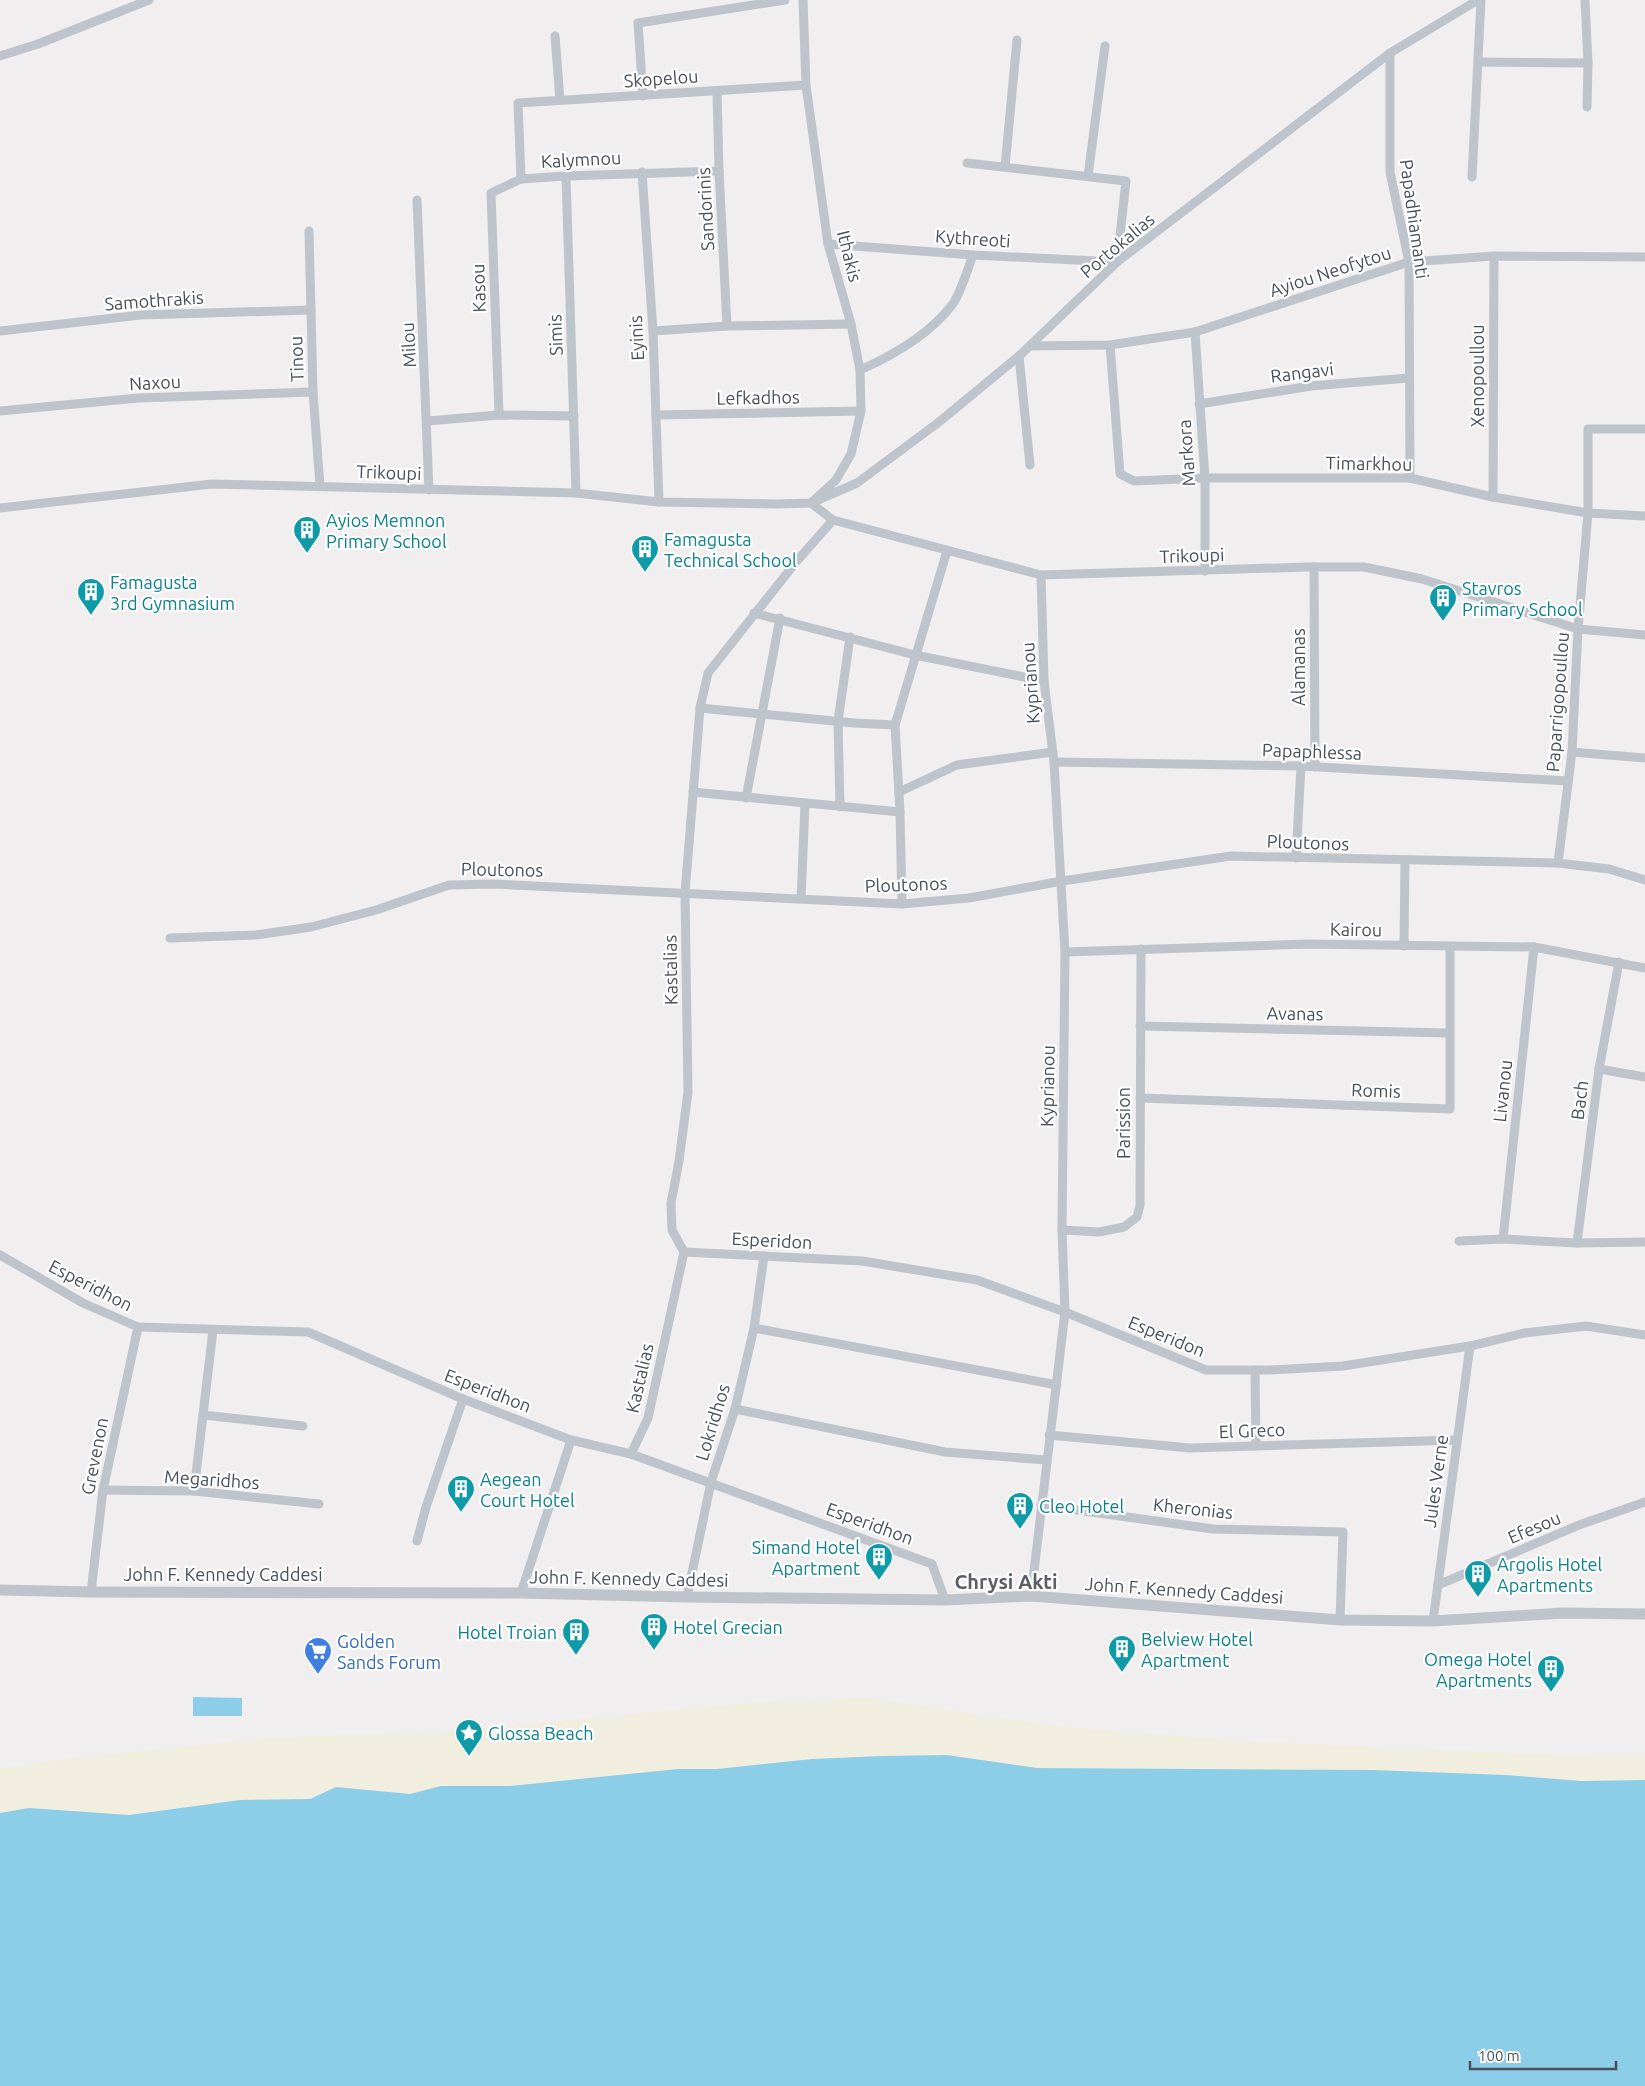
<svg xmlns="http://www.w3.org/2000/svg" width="1645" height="2086" font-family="Ubuntu,sans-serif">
<rect width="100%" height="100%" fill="#f0eeee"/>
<!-- sand -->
<path fill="#f1eddf" d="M868,1698L1062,1727L1258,1742L1556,1755L1645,1756V1780L1581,1781L1506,1775L1373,1770L1037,1768L947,1755L882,1756L812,1759L717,1769H678L510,1786H441L410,1794L336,1787L310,1799L240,1800L129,1815L29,1808L0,1813V1769L73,1758L270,1738L452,1731L762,1702Z"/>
<!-- water -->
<g fill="#8ccee8">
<path d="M193,1697L242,1698V1716H193Z"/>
<path d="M947,1755L1037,1768L1373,1770L1506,1775L1581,1781L1645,1780V2086H0V1813L29,1808L129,1815L240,1800L310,1799L336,1787L410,1794L441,1786H510L678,1769H717L812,1759L882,1756Z"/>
</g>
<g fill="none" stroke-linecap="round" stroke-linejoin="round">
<!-- minor -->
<g stroke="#bdc4cc" stroke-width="9">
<path d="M803,0L806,85L828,244L851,324L860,370L861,411L851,454L836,480L811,503L833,520L1041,575L1308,567H1364L1422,579L1578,629L1645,635"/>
<path d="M1585,0L1588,63L1587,107"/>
<path d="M555,36L560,100"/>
<path d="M1390,53V172L1409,262L1410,478"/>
<path d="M0,56L38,44L149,0"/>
<path d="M1479,62L1588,63"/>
<path d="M717,91L719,171L727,326"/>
<path d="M643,96L638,23L785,0"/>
<path d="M1005,167L1017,40"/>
<path d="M719,171L566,176L521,179L518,103L806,85"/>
<path d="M642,172L653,331L659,502"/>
<path d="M566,176L576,493"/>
<path d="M1088,176L1105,46"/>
<path d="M1472,177L1481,0"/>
<path d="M417,200L429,490"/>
<path d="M309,231L313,392L320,486"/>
<path d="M828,244L973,255L1117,262L1126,181L967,163"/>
<path d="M0,331L141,315L311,310"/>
<path d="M653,331L727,326L851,324"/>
<path d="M1195,332L1205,478V571"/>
<path d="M1110,345L1120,474L1134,481L1205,478H1410L1493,497L1588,513L1645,516"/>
<path d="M1030,346L1110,345L1195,332L1409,262L1494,256L1645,257"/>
<path d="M1019,356L1030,465"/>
<path d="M860,370C894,355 929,335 952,305C960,295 968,268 973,255"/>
<path d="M1199,404L1311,386L1409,378"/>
<path d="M0,411L139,398L313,392"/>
<path d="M499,415L491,193L521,179"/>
<path d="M656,415L861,411"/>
<path d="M427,421L499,415L574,416"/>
<path d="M1493,497L1494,256"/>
<path d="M0,508L212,484L576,493L659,502L778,504L811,503L857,483L939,422L1019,356L1117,262L1390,53L1478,0"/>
<path d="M1314,567L1315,767"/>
<path d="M754,613L915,655L1044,681"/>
<path d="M700,708L854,723L895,725"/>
<path d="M1572,752L1645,758"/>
<path d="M1054,762L1301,766L1568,781"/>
<path d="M693,792L900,812"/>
<path d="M899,792L957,765L1053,752"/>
<path d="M746,798L780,618"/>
<path d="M840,807L838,721L850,637"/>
<path d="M1296,858L1301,766"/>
<path d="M1558,863L1572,752L1578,629L1588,513V429H1645"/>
<path d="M801,899L805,804"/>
<path d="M902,904L900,812L895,725L947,551"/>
<path d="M170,938L256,935L311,927L376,910L449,885L494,884L902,904L969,898L1062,881L1231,856L1558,863L1609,869L1645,880"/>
<path d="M1404,946L1405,860"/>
<path d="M1065,952L1308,944L1534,947L1645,968"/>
<path d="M1140,1026L1449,1033"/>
<path d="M1599,1069L1645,1077"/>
<path d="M1140,1098L1450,1109V947"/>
<path d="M1062,1230L1099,1232L1124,1227L1137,1217L1140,1205L1141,949"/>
<path d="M1503,1239L1534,947"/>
<path d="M1459,1241L1503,1239L1577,1243L1645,1242"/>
<path d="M1577,1243L1599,1069L1619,962"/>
<path d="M684,1252L862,1261L977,1280L1065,1312L1206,1370H1268L1343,1366L1470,1346L1524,1333L1586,1326L1645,1335"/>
<path d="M0,1255L83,1303L138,1327L308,1332L463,1399L571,1440L631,1454L932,1564L945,1600"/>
<path d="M754,1328L1057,1385"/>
<path d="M1255,1370L1256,1446"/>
<path d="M735,1409L945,1452L1046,1460"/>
<path d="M203,1415L303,1426"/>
<path d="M1049,1435L1190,1448L1457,1440"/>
<path d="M631,1454L648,1418L684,1252L672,1230L671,1203L679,1161L688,1092L685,893L700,708L708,673L796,562L833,520"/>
<path d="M103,1490L194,1491L319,1504"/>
<path d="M194,1491L213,1330"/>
<path d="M1041,1505L1213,1529L1343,1532L1340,1620"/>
<path d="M417,1541L426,1507L463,1399"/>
<path d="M1438,1585L1579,1525L1645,1502"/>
<path d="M91,1592L103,1490L138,1327"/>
<path d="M521,1593L571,1440"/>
<path d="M1031,1596L1065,1312L1062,1230L1065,952L1054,762L1044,681L1041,575"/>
<path d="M687,1597L711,1482L735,1409L754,1328L764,1256"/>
<path d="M1433,1621L1470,1346"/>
</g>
<!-- tertiary -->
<path stroke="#bdc4cc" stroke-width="11" d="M0,1590L91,1592L521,1593L687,1597L945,1600L1031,1596L1340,1620L1433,1621L1563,1613L1645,1614"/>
</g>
<!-- icons -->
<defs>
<symbol id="building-pin" viewBox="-11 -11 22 30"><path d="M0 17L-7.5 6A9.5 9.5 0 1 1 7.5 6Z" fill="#0f9aa8" stroke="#fff"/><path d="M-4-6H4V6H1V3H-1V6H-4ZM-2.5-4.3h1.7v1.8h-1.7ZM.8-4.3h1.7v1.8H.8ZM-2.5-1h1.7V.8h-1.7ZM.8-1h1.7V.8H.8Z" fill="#fff"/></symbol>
<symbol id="supermarket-pin" viewBox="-11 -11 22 30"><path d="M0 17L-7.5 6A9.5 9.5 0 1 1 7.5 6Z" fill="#3f7fe0" stroke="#fff"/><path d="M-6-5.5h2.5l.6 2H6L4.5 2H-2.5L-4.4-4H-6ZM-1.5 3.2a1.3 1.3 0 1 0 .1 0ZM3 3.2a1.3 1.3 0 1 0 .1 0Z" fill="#fff"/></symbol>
<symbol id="sight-pin" viewBox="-11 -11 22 30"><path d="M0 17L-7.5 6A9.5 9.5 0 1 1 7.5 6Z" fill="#0f9aa8" stroke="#fff"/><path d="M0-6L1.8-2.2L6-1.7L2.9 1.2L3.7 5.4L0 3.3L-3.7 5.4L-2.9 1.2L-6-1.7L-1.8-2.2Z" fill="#fff"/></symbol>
</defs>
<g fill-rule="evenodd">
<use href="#building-pin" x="291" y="514" width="32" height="43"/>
<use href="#building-pin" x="629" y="533" width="32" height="43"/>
<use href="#building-pin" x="75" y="576" width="32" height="43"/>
<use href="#building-pin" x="1427" y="582" width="32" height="43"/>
<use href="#building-pin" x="445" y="1473" width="32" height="43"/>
<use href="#building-pin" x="1004" y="1490" width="32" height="43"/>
<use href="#building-pin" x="863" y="1541" width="32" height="43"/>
<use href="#building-pin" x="1462" y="1558" width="32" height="43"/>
<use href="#building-pin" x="638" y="1611" width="32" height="43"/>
<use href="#building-pin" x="560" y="1616" width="32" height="43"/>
<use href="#building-pin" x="1106" y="1633" width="32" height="43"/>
<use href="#supermarket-pin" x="302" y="1635" width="32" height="43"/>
<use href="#building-pin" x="1535" y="1653" width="32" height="43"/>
<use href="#sight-pin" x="453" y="1717" width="32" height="43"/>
</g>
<g text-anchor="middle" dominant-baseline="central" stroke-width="4.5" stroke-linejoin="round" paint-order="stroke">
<!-- street labels -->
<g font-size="18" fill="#47505a" stroke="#fff">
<text transform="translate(661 78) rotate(-4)">Skopelou</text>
<text transform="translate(581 159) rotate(-3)">Kalymnou</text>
<text transform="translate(705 209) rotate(-93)">Sandorinis</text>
<text transform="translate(1415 219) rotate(82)">Papadhiamanti</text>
<text transform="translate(973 238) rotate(4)">Kythreoti</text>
<text transform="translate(1117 245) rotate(-40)">Portokalias</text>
<text transform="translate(850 256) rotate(76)">Ithakis</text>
<text transform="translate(1330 271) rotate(-18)">Ayiou Neofytou</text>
<text transform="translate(478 288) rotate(-92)">Kasou</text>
<text transform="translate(154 300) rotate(-4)">Samothrakis</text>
<text transform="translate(555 335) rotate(-92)">Simis</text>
<text transform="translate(636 338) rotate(-93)">Eyinis</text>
<text transform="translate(408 345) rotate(-93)">Milou</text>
<text transform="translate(296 359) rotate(-92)">Tinou</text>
<text transform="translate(1302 372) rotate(-7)">Rangavi</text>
<text transform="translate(1477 376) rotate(-90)">Xenopoullou</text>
<text transform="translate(155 382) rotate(-3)">Naxou</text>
<text transform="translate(758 397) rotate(-1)">Lefkadhos</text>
<text transform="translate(1186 453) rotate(-94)">Markora</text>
<text transform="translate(1369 463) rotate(1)">Timarkhou</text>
<text transform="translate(389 472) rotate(2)">Trikoupi</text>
<text transform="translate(1192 555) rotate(-2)">Trikoupi</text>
<text transform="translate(1298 667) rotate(-90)">Alamanas</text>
<text transform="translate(1030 683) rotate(-94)">Kyprianou</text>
<text transform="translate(1557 702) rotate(-86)">Paparrigopoullou</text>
<text transform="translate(1312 751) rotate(2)">Papaphlessa</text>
<text transform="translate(1308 842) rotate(2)">Ploutonos</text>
<text transform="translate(502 869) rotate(1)">Ploutonos</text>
<text transform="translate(906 884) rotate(-2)">Ploutonos</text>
<text transform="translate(1356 929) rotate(1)">Kairou</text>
<text transform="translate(670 970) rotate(-91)">Kastalias</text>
<text transform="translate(1295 1013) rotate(1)">Avanas</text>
<text transform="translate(1047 1086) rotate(-89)">Kyprianou</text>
<text transform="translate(1376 1090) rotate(2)">Romis</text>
<text transform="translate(1502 1091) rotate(-84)">Livanou</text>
<text transform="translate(1579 1100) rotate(-83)">Bach</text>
<text transform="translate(1123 1123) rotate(-90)">Parission</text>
<text transform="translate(772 1240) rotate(3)">Esperidon</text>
<text transform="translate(91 1285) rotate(27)">Esperidhon</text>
<text transform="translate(1167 1336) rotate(22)">Esperidon</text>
<text transform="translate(639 1378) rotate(-77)">Kastalias</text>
<text transform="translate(488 1390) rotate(21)">Esperidhon</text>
<text transform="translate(712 1422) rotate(-73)">Lokridhos</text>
<text transform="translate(1252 1430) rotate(-2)">El Greco</text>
<text transform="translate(94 1456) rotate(-79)">Grevenon</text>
<text transform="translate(212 1479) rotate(4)">Megaridhos</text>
<text transform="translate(1435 1481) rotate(-82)">Jules Verne</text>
<text transform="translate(1193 1508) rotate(6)">Kheronias</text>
<text transform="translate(870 1523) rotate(20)">Esperidhon</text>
<text transform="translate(1534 1527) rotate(-23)">Efesou</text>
<text x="223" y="1574">John F. Kennedy Caddesi</text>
<text transform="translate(629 1578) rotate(1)">John F. Kennedy Caddesi</text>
<text transform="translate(1184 1590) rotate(4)">John F. Kennedy Caddesi</text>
</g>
<!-- culture labels -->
<g font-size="18" fill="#0d838f" stroke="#fff" text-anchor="start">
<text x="326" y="520">Ayios Memnon<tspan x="326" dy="21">Primary School</tspan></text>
<text x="664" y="539">Famagusta<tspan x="664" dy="21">Technical School</tspan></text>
<text x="110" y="582">Famagusta<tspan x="110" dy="21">3rd Gymnasium</tspan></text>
<text x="1462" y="588">Stavros<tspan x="1462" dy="21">Primary School</tspan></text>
<text x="480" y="1479">Aegean<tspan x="480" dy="21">Court Hotel</tspan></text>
<text x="1039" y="1506">Cleo Hotel</text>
<text x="860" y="1547" text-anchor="end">Simand Hotel<tspan x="860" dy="21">Apartment</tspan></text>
<text x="1497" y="1564">Argolis Hotel<tspan x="1497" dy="21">Apartments</tspan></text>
<text x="673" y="1627">Hotel Grecian</text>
<text x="557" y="1632" text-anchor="end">Hotel Troian</text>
<text x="1141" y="1639">Belview Hotel<tspan x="1141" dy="21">Apartment</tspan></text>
<text x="1532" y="1659" text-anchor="end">Omega Hotel<tspan x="1532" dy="21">Apartments</tspan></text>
<text x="488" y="1733">Glossa Beach</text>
</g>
<!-- shop labels -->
<g font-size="18" fill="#366cbe" stroke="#fff" text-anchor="start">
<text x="337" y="1641">Golden<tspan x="337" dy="21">Sands Forum</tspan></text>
</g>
<!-- quarter labels -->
<g font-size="20" font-weight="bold" fill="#5b5e62" stroke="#fff">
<text x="1006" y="1581">Chrysi Akti</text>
</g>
</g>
<!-- scale -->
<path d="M1470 2061v8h146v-8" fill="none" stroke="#47505a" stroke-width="2.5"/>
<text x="1478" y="2061" font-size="15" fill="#47505a" stroke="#ffffff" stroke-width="4" paint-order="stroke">100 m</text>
</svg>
